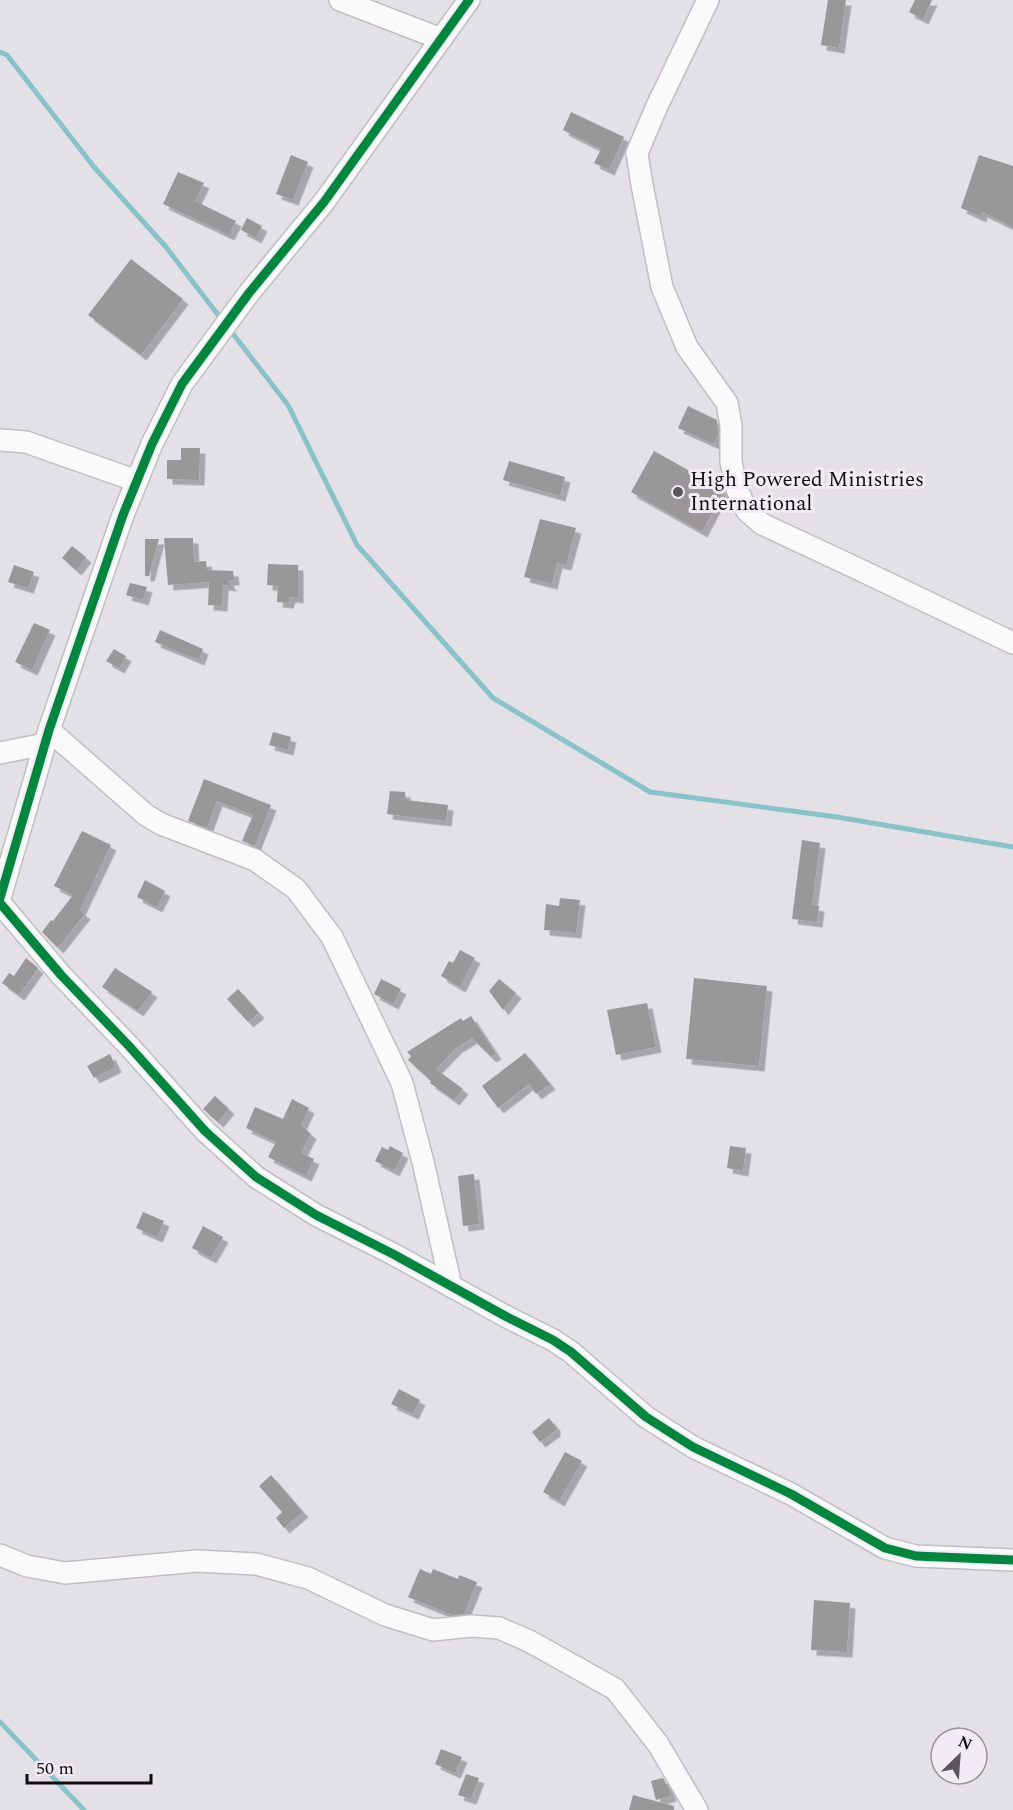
<svg xmlns="http://www.w3.org/2000/svg" width="1013" height="1810" font-family="Spectral,serif">
<defs>
<filter id="shadow"><feDropShadow dx="5.5" dy="5.5" stdDeviation="0" flood-color="#0004"/></filter>
</defs>
<rect width="100%" height="100%" fill="#e4e1e6"/>
<g fill="none" stroke-linecap="round" stroke-linejoin="round">
<!-- stream -->
<g stroke="#88c3ca" stroke-width="5">
<path d="M0,52L7,55L94,167L166,247L222,320"/>
<path d="M230,330L288,405L357,545L493,698L650,792L837,817L1013,847"/>
<path d="M0,1722L84,1810"/>
</g>
</g>
<!-- building -->
<g fill="#9a9798" filter="url(#shadow)">
<path d="M828,0H846L839,48L821,45Z"/>
<path d="M915,0H932L923,19L909,12Z"/>
<path d="M571,112L624,137L609,170L594,163L601,149L563,130Z"/>
<path d="M291,155L308,162L293,200L276,194Z"/>
<path d="M979,155L1013,166V227L982,212L981,217L961,208Z"/>
<path d="M178,172L204,183L195,201L236,221L229,235L163,204Z"/>
<path d="M247,218L262,226L256,238L241,230Z"/>
<path d="M131,259L183,299L141,355L88,315Z"/>
<path d="M688,406L717,420L718,434L714,444L678,428Z"/>
<path d="M181,448H200L199,480L167,479V460H181Z"/>
<path d="M654,451L724,490L702,532L631,492Z"/>
<path d="M509,461L565,477L560,496L503,480Z"/>
<path d="M540,519L576,528L566,565L557,563L552,584L524,577Z"/>
<path d="M164,538H193L194,562L206,561L207,570L233,571L234,580H228L231,586L223,585L222,606L208,605L209,582L168,585Z"/>
<path d="M145,539H159L149,576H145Z"/>
<path d="M72,546L86,557L76,570L62,558Z"/>
<path d="M268,564L298,565V598L290,597L288,603L277,602L278,586L267,585Z"/>
<path d="M14,565L34,572L28,588L8,582Z"/>
<path d="M130,583L147,587L143,600L126,595Z"/>
<path d="M34,623L50,630L32,670L15,662Z"/>
<path d="M160,630L203,649L199,660L155,642Z"/>
<path d="M114,649L126,656L119,668L106,661Z"/>
<path d="M273,732L291,737L288,750L269,745Z"/>
<path d="M204,779L271,805L255,846L242,841L253,815L217,801L207,828L188,821Z"/>
<path d="M390,791L405,792L406,800L448,805L446,821L387,814Z"/>
<path d="M82,831L111,845L80,910L85,914L58,948L42,932L51,920L53,921L73,895L54,886Z"/>
<path d="M802,840L820,843L812,905L819,906L817,922L792,919Z"/>
<path d="M145,880L165,891L157,907L137,897Z"/>
<path d="M560,898L580,900L576,933L544,930L546,904L559,906Z"/>
<path d="M460,950L475,958L460,987L441,976L449,961L453,963Z"/>
<path d="M26,958L38,968L19,995L2,983L9,973L14,976Z"/>
<path d="M115,968L152,992L138,1011L102,987Z"/>
<path d="M694,978L767,986L759,1066L686,1059Z"/>
<path d="M381,979L401,989L393,1004L374,994Z"/>
<path d="M499,979L516,993L503,1010L489,991Z"/>
<path d="M238,989L259,1013L248,1022L227,999Z"/>
<path d="M647,1003L656,1047L616,1055L607,1010Z"/>
<path d="M471,1016L496,1054L491,1057L472,1038L456,1048L436,1069L463,1089L454,1100L430,1083L431,1081L408,1060L411,1056L407,1052L461,1018L463,1021Z"/>
<path d="M525,1053L550,1084L536,1094L529,1084L498,1108L482,1086Z"/>
<path d="M110,1054L116,1067L94,1078L87,1066Z"/>
<path d="M215,1096L229,1109L218,1122L203,1109Z"/>
<path d="M292,1099L309,1108L301,1125L311,1134L301,1153L314,1159L306,1176L268,1157L276,1142L246,1128L255,1107L283,1119Z"/>
<path d="M390,1146L403,1153L394,1171L375,1161L382,1147L388,1150Z"/>
<path d="M730,1146L746,1148L743,1171L727,1168Z"/>
<path d="M474,1174L479,1224L463,1226L458,1176Z"/>
<path d="M143,1212L164,1221L157,1237L136,1228Z"/>
<path d="M203,1226L223,1237L211,1258L192,1248Z"/>
<path d="M399,1389L420,1400L413,1414L391,1404Z"/>
<path d="M549,1418L555,1426V1431L540,1442L532,1432Z"/>
<path d="M565,1452L582,1461L559,1501L543,1492Z"/>
<path d="M271,1475L303,1512L284,1528L276,1518L282,1512L259,1486Z"/>
<path d="M420,1569L431,1574L433,1569L458,1579L459,1575L477,1582L464,1614L452,1615L408,1597Z"/>
<path d="M814,1600L850,1603L847,1652L811,1650Z"/>
<path d="M441,1749L462,1757L455,1773L435,1764Z"/>
<path d="M466,1774L479,1778L471,1799L458,1795Z"/>
<path d="M663,1778L668,1787L671,1796L656,1800L651,1781Z"/>
<path d="M633,1795L674,1806V1810H629Z"/>
</g>
<g fill="none" stroke-linecap="round" stroke-linejoin="round">
<defs>
<g id="minor">
<path d="M340,0L441,39"/>
<path d="M708,0L657,106L637,153L642,185L662,287L687,347L727,403L731,426V462L737,489L747,511L762,524L854,567L1013,643"/>
<path d="M0,440L26,442L137,481"/>
<path d="M49,730L146,815L161,824L255,860L296,889L332,937L402,1083L423,1162L451,1286"/>
<path d="M0,753L45,744"/>
<path d="M0,898L49,730L123,515L152,444L182,384L249,293L324,202L469,0"/>
<path d="M0,903L61,975L129,1046L205,1131L256,1177L316,1215L393,1254L507,1317L553,1340L571,1352L646,1417L693,1447L791,1494L885,1548L916,1556L1013,1560"/>
<path d="M0,1555L27,1566L65,1573L197,1561L256,1564L308,1578L385,1615L433,1630L471,1626L499,1628L529,1641L615,1689L658,1744L697,1810"/>
</g>
</defs>
<!-- minor casing -->
<use href="#minor" stroke="#c1bec2" stroke-width="24"/>
<!-- minor -->
<use href="#minor" stroke="#fbfafb" stroke-width="21"/>
<defs>
<g id="cycleway">
<path d="M0,898L49,730L123,515L152,444L182,384L249,293L324,202L469,0"/>
<path d="M0,903L61,975L129,1046L205,1131L256,1177L316,1215L393,1254L507,1317L553,1340L571,1352L646,1417L693,1447L791,1494L885,1548L916,1556L1013,1560"/>
</g>
</defs>
<!-- cycleway casing -->
<use href="#cycleway" stroke="#f2ebf6" stroke-width="13"/>
<!-- cycleway -->
<use href="#cycleway" stroke="#00873e" stroke-width="9"/>
</g>
<!-- markers -->
<circle fill="#5a575c" stroke="#f2ebf6" stroke-width="2" cx="678" cy="492" r="6"/>
<g text-anchor="middle" dominant-baseline="central" stroke-width="6" stroke-linejoin="round" paint-order="stroke">
<!-- poi labels -->
<g font-size="21" fill="#100d11" stroke="#f2ebf6" text-anchor="start">
<text x="690" y="480">High Powered Ministries<tspan x="690" dy="24">International</tspan></text>
</g>
</g>
<!-- north arrow -->
<g transform="translate(959 1756) rotate(25)"><circle r="28" fill="#f2ebf6" stroke="#98929a" stroke-width="1.5"/>
<path d="M0-4.5L10 22L0 15L-10 22Z" fill="#5a575c"/>
<text y="-9" font-size="16" font-weight="bold" text-anchor="middle" fill="#100d11">N</text>
</g>
<!-- scale -->
<path d="M27 1774v9h124v-9" fill="none" stroke="#100d11" stroke-width="3"/>
<text x="36" y="1774" font-size="18" fill="#100d11" stroke="#f2ebf6" stroke-width="4.5" paint-order="stroke">50 m</text>
</svg>
